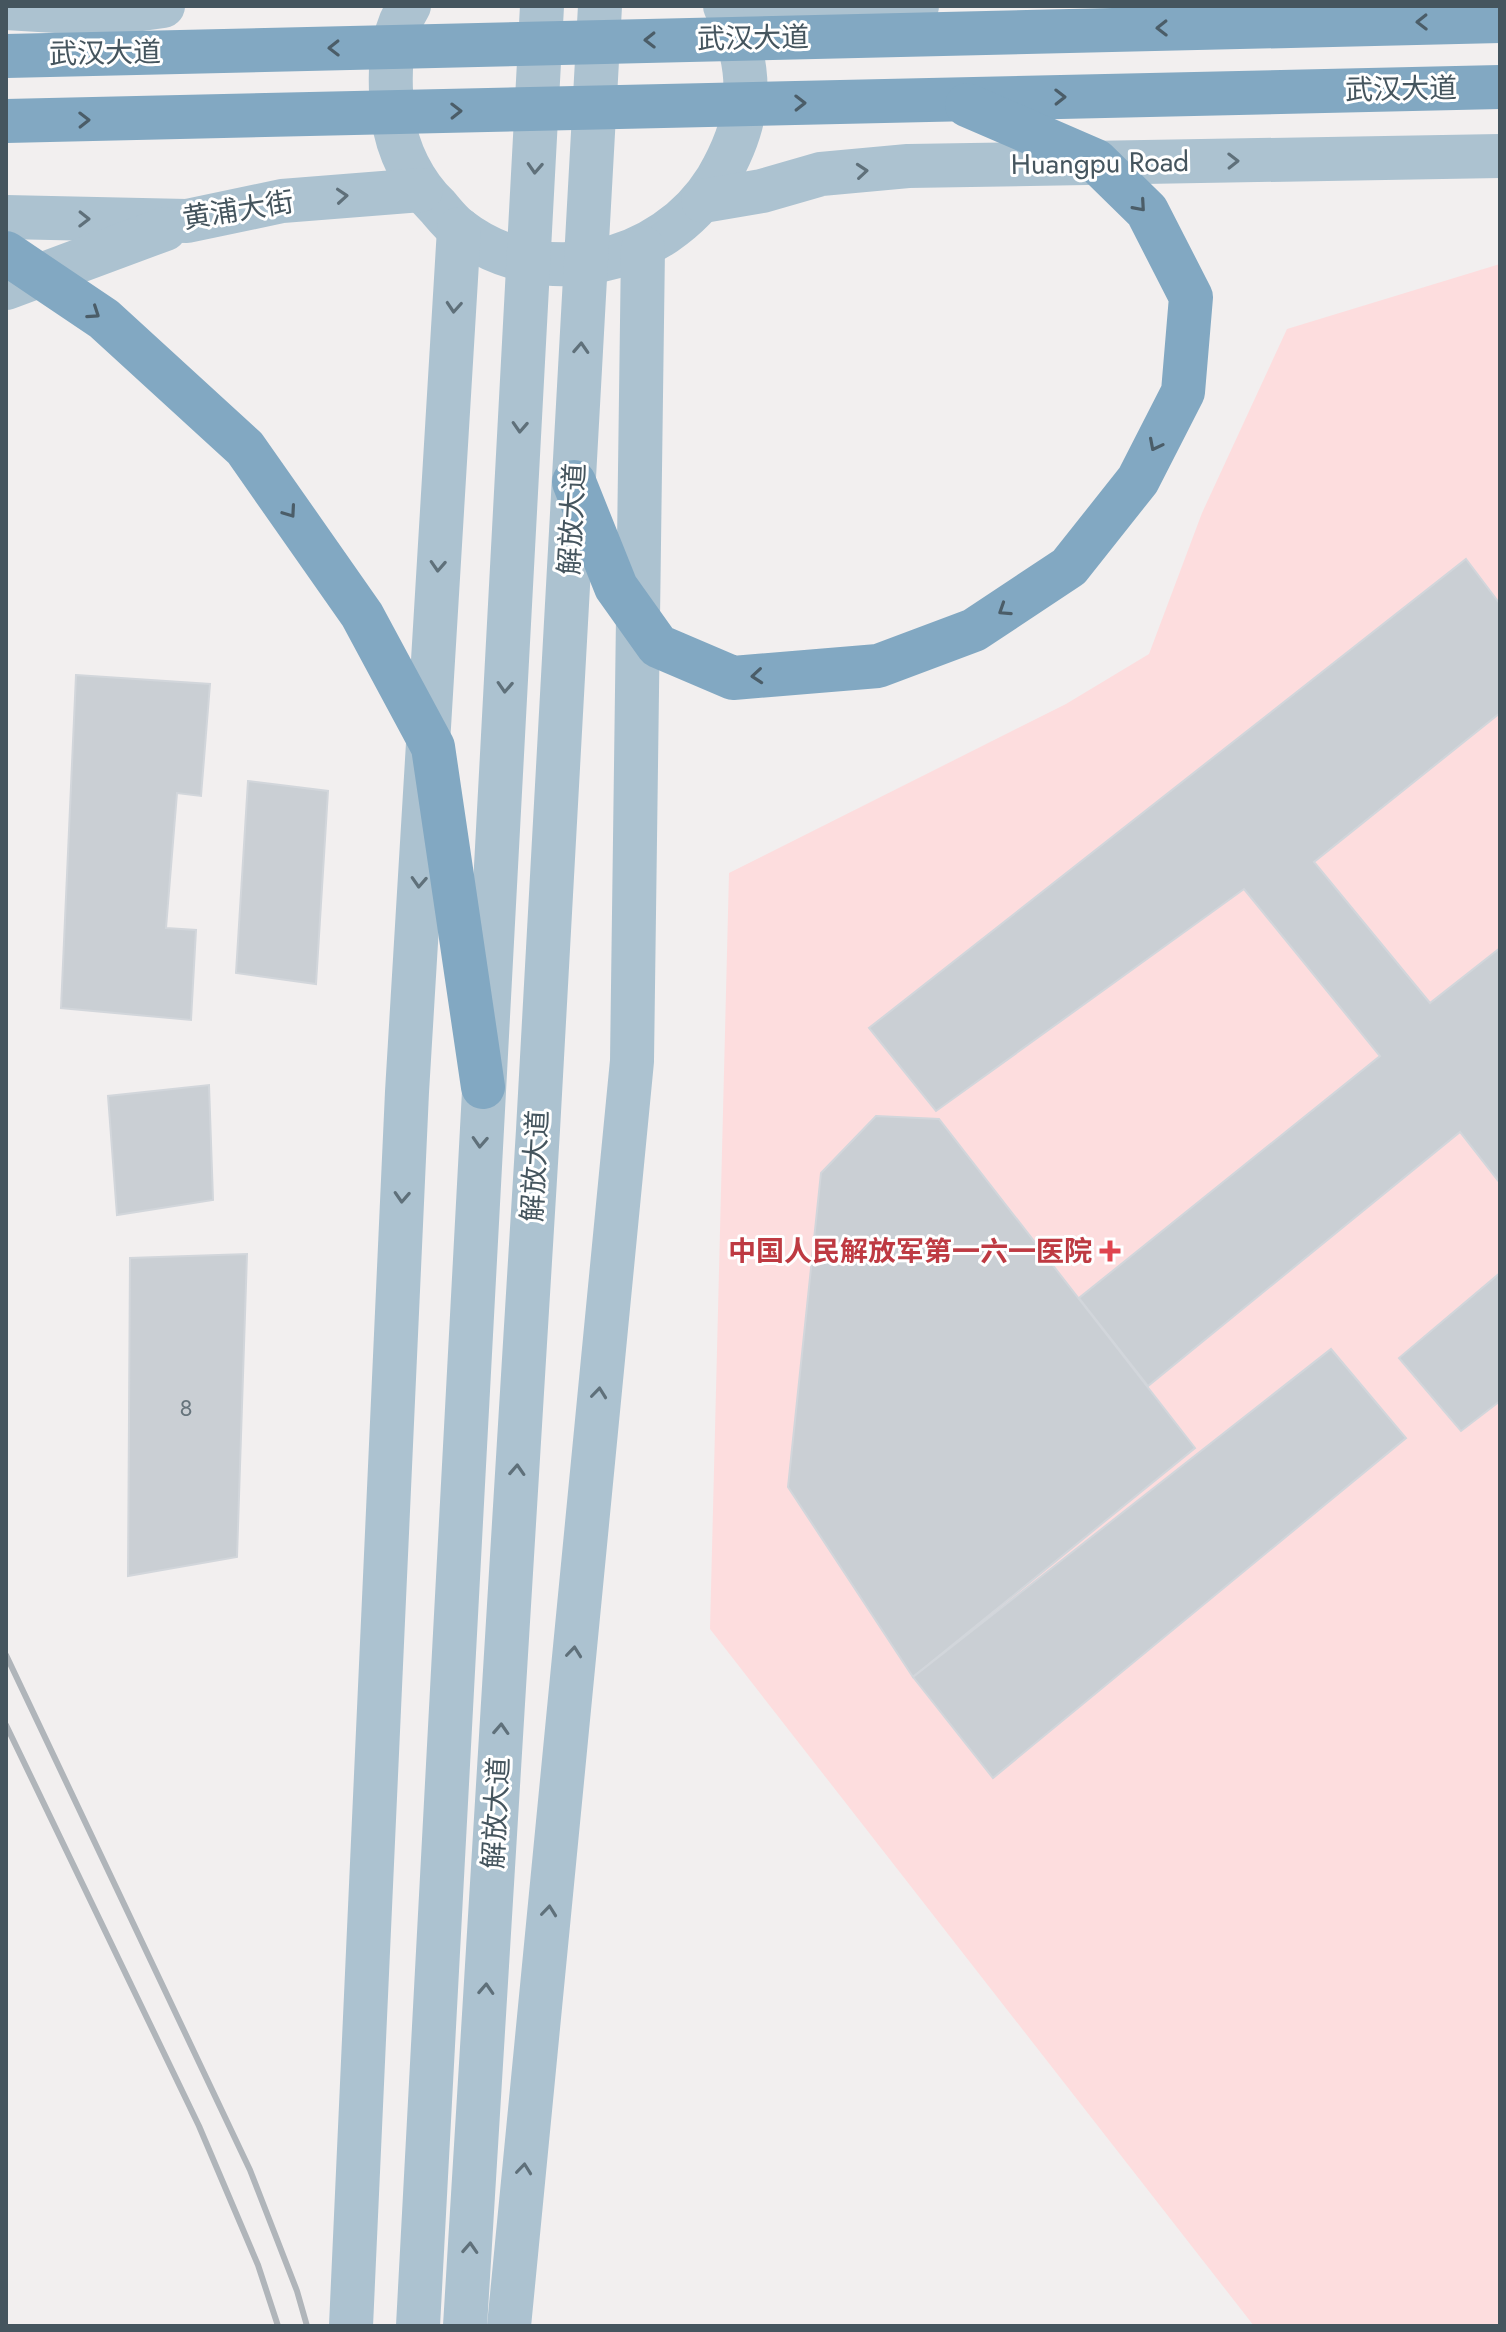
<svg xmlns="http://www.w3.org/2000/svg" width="1506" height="2332" font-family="Jost,'Noto Sans SC',sans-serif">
<rect width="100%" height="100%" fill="#f2efef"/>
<!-- medical -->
<path fill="#fdddde" d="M1500,264V2326H1254L710,1629L729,873L1066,704L1149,654L1202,513L1287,329Z"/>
<!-- building -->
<g fill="#cacfd4" stroke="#d2d6db" stroke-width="2">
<path d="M1466,559L1500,604V713L1314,862L1430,1003L1500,948V1183L1460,1132L1148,1386L1079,1298L1380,1056L1244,889L936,1111L869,1028Z"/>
<path d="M76,675L210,684L201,796L177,793L166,928L196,930L191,1020L61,1008Z"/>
<path d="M248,781L328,791L316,984L236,973Z"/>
<path d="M209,1085L213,1200L117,1215L108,1096Z"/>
<path d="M876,1116L939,1119L1195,1448L913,1677L788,1487L821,1173Z"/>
<path d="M247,1254L237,1557L128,1576L130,1258Z"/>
<path d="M1500,1273V1401L1461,1431L1399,1358Z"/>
<path d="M1331,1349L1406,1438L993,1778L913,1677Z"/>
</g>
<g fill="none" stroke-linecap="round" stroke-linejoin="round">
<!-- major -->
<g stroke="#acc2d0" stroke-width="44">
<path d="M409,6C388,38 389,80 393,117C397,150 414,184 438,207C444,214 451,223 459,229C542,293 663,266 717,179C731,155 743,128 745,100C748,66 738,36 725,6"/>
<path d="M765,6L785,11L917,6"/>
<path d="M6,8L106,14L163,6"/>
<path d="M703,201L762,191L821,174L908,166L1500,156"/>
<path d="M6,217L187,221L282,201L421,190"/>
<path d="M6,288L165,229"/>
<path d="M351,2326L407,1092L459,229"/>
<path d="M418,2326L542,6"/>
<path d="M465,2326L538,1130L600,6"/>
<path d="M509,2326L632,1061L643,248"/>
</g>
<!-- highway -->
<g stroke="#82a8c2" stroke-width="44">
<path d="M6,56L1500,21"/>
<path d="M6,121L1500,87"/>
<path d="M6,253L104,319L245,448L362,615L433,747L483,1087"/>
<path d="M574,482L616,587L658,646L733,678L878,666L974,630L1069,567L1138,480L1183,392L1191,297L1147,211L1096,161L967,105"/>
</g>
<!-- rail -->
<g stroke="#b0b5ba" stroke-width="6">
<path d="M6,1655L250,2170L297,2291L307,2326"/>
<path d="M6,1725L199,2126L258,2265L278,2326"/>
</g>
</g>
<!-- one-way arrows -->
<defs><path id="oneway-chevron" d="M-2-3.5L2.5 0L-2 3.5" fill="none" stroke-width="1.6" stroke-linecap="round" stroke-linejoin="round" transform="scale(2)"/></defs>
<g stroke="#4b5d68">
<use href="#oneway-chevron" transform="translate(1422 22) rotate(179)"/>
<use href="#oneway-chevron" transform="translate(1162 28) rotate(179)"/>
<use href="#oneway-chevron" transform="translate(650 40) rotate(179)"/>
<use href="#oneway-chevron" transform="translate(334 48) rotate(179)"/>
<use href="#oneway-chevron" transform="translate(1060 97) rotate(-1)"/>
<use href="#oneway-chevron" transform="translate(800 103) rotate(-1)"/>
<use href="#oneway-chevron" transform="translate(456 111) rotate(-1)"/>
<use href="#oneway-chevron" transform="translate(84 120) rotate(-1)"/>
<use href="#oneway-chevron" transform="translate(1140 206) rotate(49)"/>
<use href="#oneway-chevron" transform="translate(94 313) rotate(34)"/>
<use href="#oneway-chevron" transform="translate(1155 445) rotate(117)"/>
<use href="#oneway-chevron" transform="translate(290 512) rotate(55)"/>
<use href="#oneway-chevron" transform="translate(1004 610) rotate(147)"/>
<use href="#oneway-chevron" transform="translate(757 676) rotate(175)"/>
</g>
<g stroke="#5f707a">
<use href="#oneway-chevron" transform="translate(1233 161) rotate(-1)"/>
<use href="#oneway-chevron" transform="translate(535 168) rotate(93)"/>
<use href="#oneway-chevron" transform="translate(862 171) rotate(-5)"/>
<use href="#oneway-chevron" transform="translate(342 196) rotate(-4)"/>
<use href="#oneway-chevron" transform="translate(84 219) rotate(1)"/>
<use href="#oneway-chevron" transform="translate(454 307) rotate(94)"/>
<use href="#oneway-chevron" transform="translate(581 348) rotate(-87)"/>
<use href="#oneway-chevron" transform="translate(520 427) rotate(93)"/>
<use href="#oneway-chevron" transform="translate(438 566) rotate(93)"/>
<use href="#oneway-chevron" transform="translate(505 687) rotate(93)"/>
<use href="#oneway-chevron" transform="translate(419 882) rotate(93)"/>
<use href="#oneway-chevron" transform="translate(480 1142) rotate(93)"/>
<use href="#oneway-chevron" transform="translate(402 1197) rotate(93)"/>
<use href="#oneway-chevron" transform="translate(599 1393) rotate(-84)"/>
<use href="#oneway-chevron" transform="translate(517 1470) rotate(-87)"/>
<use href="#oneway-chevron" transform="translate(574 1652) rotate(-84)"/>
<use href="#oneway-chevron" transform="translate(501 1729) rotate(-87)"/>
<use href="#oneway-chevron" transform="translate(549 1911) rotate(-84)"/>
<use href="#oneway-chevron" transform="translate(486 1989) rotate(-87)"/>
<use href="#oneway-chevron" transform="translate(524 2169) rotate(-84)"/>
<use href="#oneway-chevron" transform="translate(470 2248) rotate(-87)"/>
</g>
<!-- markers -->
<path fill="#e0444e" stroke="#fff" stroke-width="3" d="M1106 1239h8v8h8v8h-8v8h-8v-8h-8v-8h8z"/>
<g text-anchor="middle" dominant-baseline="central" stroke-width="6" stroke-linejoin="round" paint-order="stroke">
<!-- number labels -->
<g font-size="24" fill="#66747c">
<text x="186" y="1407">8</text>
</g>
<!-- street labels -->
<g font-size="28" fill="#45555e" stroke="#fff">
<text transform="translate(753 38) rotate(-1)">武汉大道</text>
<text transform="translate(105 53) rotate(-1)">武汉大道</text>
<text transform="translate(1401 89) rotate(-1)">武汉大道</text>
<text transform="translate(1100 163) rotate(-1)">Huangpu Road</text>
<text transform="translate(238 210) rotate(-9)">黄浦大街</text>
<text transform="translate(572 519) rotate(-87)">解放大道</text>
<text transform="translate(535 1166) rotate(-87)">解放大道</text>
<text transform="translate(496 1813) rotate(-87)">解放大道</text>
</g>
<!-- health labels -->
<g font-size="28" font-weight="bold" fill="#be3a42" stroke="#fff" text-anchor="end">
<text x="1092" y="1251">中国人民解放军第一六一医院</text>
</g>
</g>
<!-- border -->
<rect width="1506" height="2332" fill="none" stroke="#45555e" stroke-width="16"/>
</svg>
